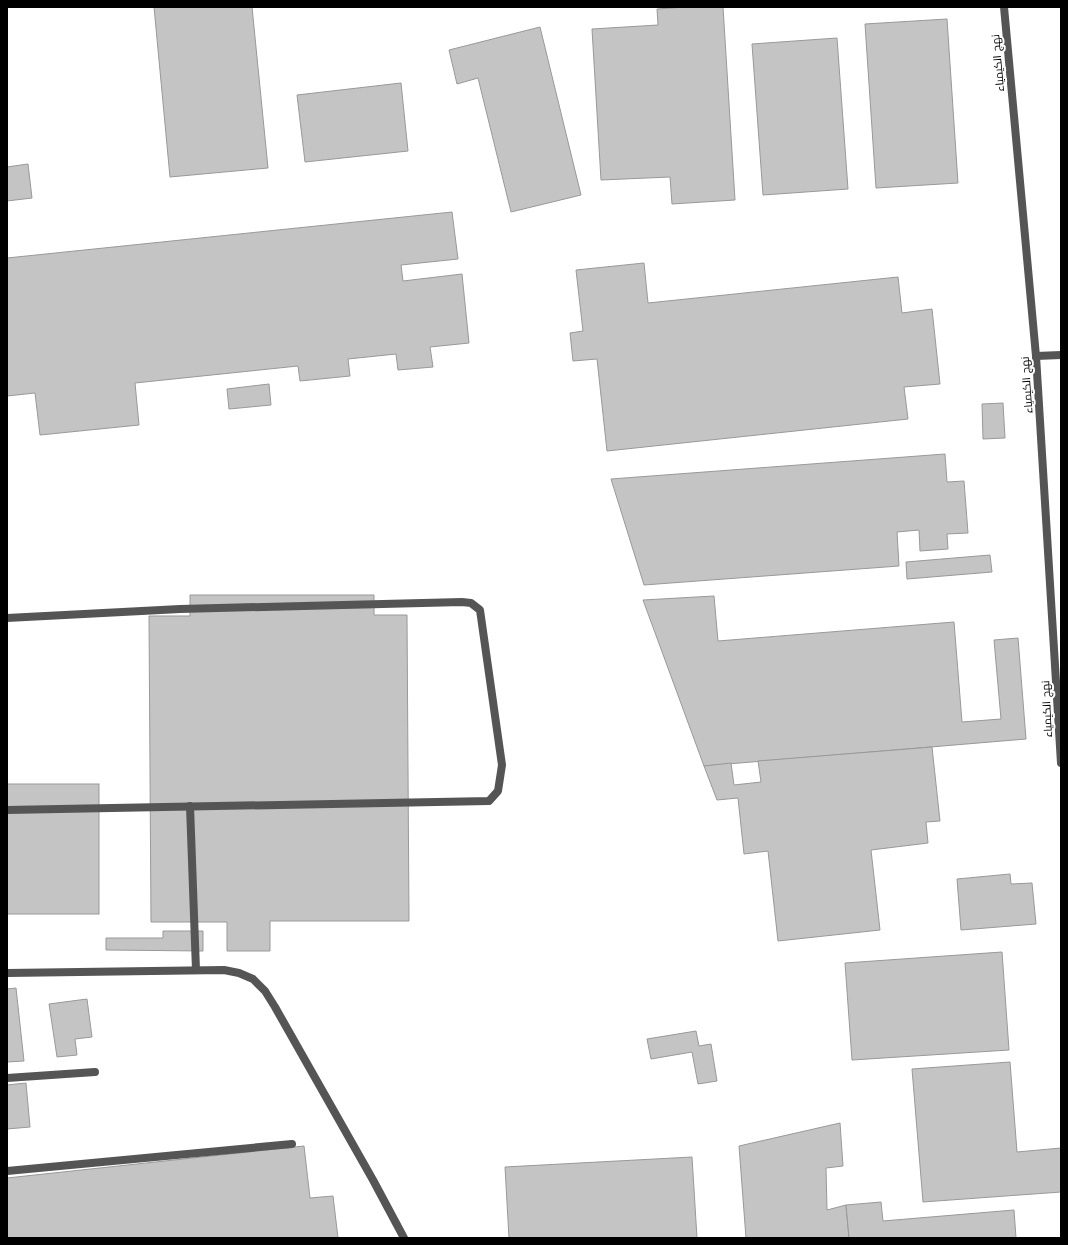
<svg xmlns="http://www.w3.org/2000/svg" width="1068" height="1245" font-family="'Work Sans',Cairo,sans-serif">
<rect width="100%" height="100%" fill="#fff"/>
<!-- building -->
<g fill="#c4c4c4" stroke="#999">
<path d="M154,7H252L268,168L170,177Z"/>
<path d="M686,7H723L735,200L672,204L670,177L601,180L592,29L658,25L657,9Z"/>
<path d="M947,19L958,183L876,188L865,24Z"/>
<path d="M540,27L581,195L511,212L478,78L457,84L449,50Z"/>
<path d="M837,38L848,189L763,195L752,44Z"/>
<path d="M401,83L408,151L305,162L297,95Z"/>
<path d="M28,164L32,198L7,201V167Z"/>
<path d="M452,212L458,259L401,265L403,281L462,274L469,343L430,347L433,367L398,370L396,354L348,359L350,376L300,381L298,366L135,383L139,425L40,435L35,393L7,396V258Z"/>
<path d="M644,263L648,303L898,277L902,313L932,309L940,384L904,387L908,419L607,451L597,359L573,361L570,333L583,331L576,270Z"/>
<path d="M269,384L271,405L229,409L227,389Z"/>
<path d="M1003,403L1005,438L983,439L982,404Z"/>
<path d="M945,454L947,482L964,481L968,533L947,534L948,549L920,551L919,530L897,532L899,566L644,585L611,479Z"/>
<path d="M990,555L992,572L907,579L906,562Z"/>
<path d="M190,595H374V615H407L409,921H270V951H227V922H151L149,616H190Z"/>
<path d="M714,596L718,641L954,622L962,722L1001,719L994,640L1018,638L1026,739L704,766L643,600Z"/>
<path d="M932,747L940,821L926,822L928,843L871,850L880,930L778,941L768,851L744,854L738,798L717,800L704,766L731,763L734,785L761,782L758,761Z"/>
<rect x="7" y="784" width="92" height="130"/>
<path d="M1010,874L1011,884L1032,883L1036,924L961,930L957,879Z"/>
<path d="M163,931H203V951L106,950V938H163Z"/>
<path d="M1002,952L1009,1050L852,1060L845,963Z"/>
<path d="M16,988L24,1061L7,1062V989Z"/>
<path d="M87,999L92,1037L75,1039L77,1055L57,1057L49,1004Z"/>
<path d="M696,1031L699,1046L711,1044L717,1081L698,1084L692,1052L651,1059L647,1039Z"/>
<path d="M1010,1062L1017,1152L1061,1148V1192L923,1202L912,1069Z"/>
<path d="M26,1083L30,1127L7,1129V1085Z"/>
<path d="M840,1123L843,1166L826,1168L827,1210L846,1205L849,1238H746L739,1146Z"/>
<path d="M304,1146L310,1198L333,1196L338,1238H7V1178Z"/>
<path d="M692,1157L697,1238H509L505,1167Z"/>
<path d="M881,1202L883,1221L1014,1210L1016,1238H849L846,1205Z"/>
</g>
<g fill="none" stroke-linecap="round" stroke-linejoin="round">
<!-- lane -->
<path stroke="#555" stroke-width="8" d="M7,1078L95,1072"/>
<!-- street -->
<g stroke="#555" stroke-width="8">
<path d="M1004,7L1036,356L1061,763"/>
<path d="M1036,356L1061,355"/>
<path d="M7,618L180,609L462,602L471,603L480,610L502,765L498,791L489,801L7,810"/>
<path d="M190,806L196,970"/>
<path d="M7,973L224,970L239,973L253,979L265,991L275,1007L373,1180L404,1238"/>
<path d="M7,1171L292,1144"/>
</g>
</g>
<g text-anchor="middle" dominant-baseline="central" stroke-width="4" stroke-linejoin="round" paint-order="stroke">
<!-- street labels -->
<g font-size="11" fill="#000" stroke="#fff">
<text transform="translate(998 63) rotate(-95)">نهج الكيمياء</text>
<text transform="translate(1027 385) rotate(-94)">نهج الكيمياء</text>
<text transform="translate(1047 709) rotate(-93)">نهج الكيمياء</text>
</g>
</g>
<!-- border -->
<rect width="1068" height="1245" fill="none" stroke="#000000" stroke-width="16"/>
</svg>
